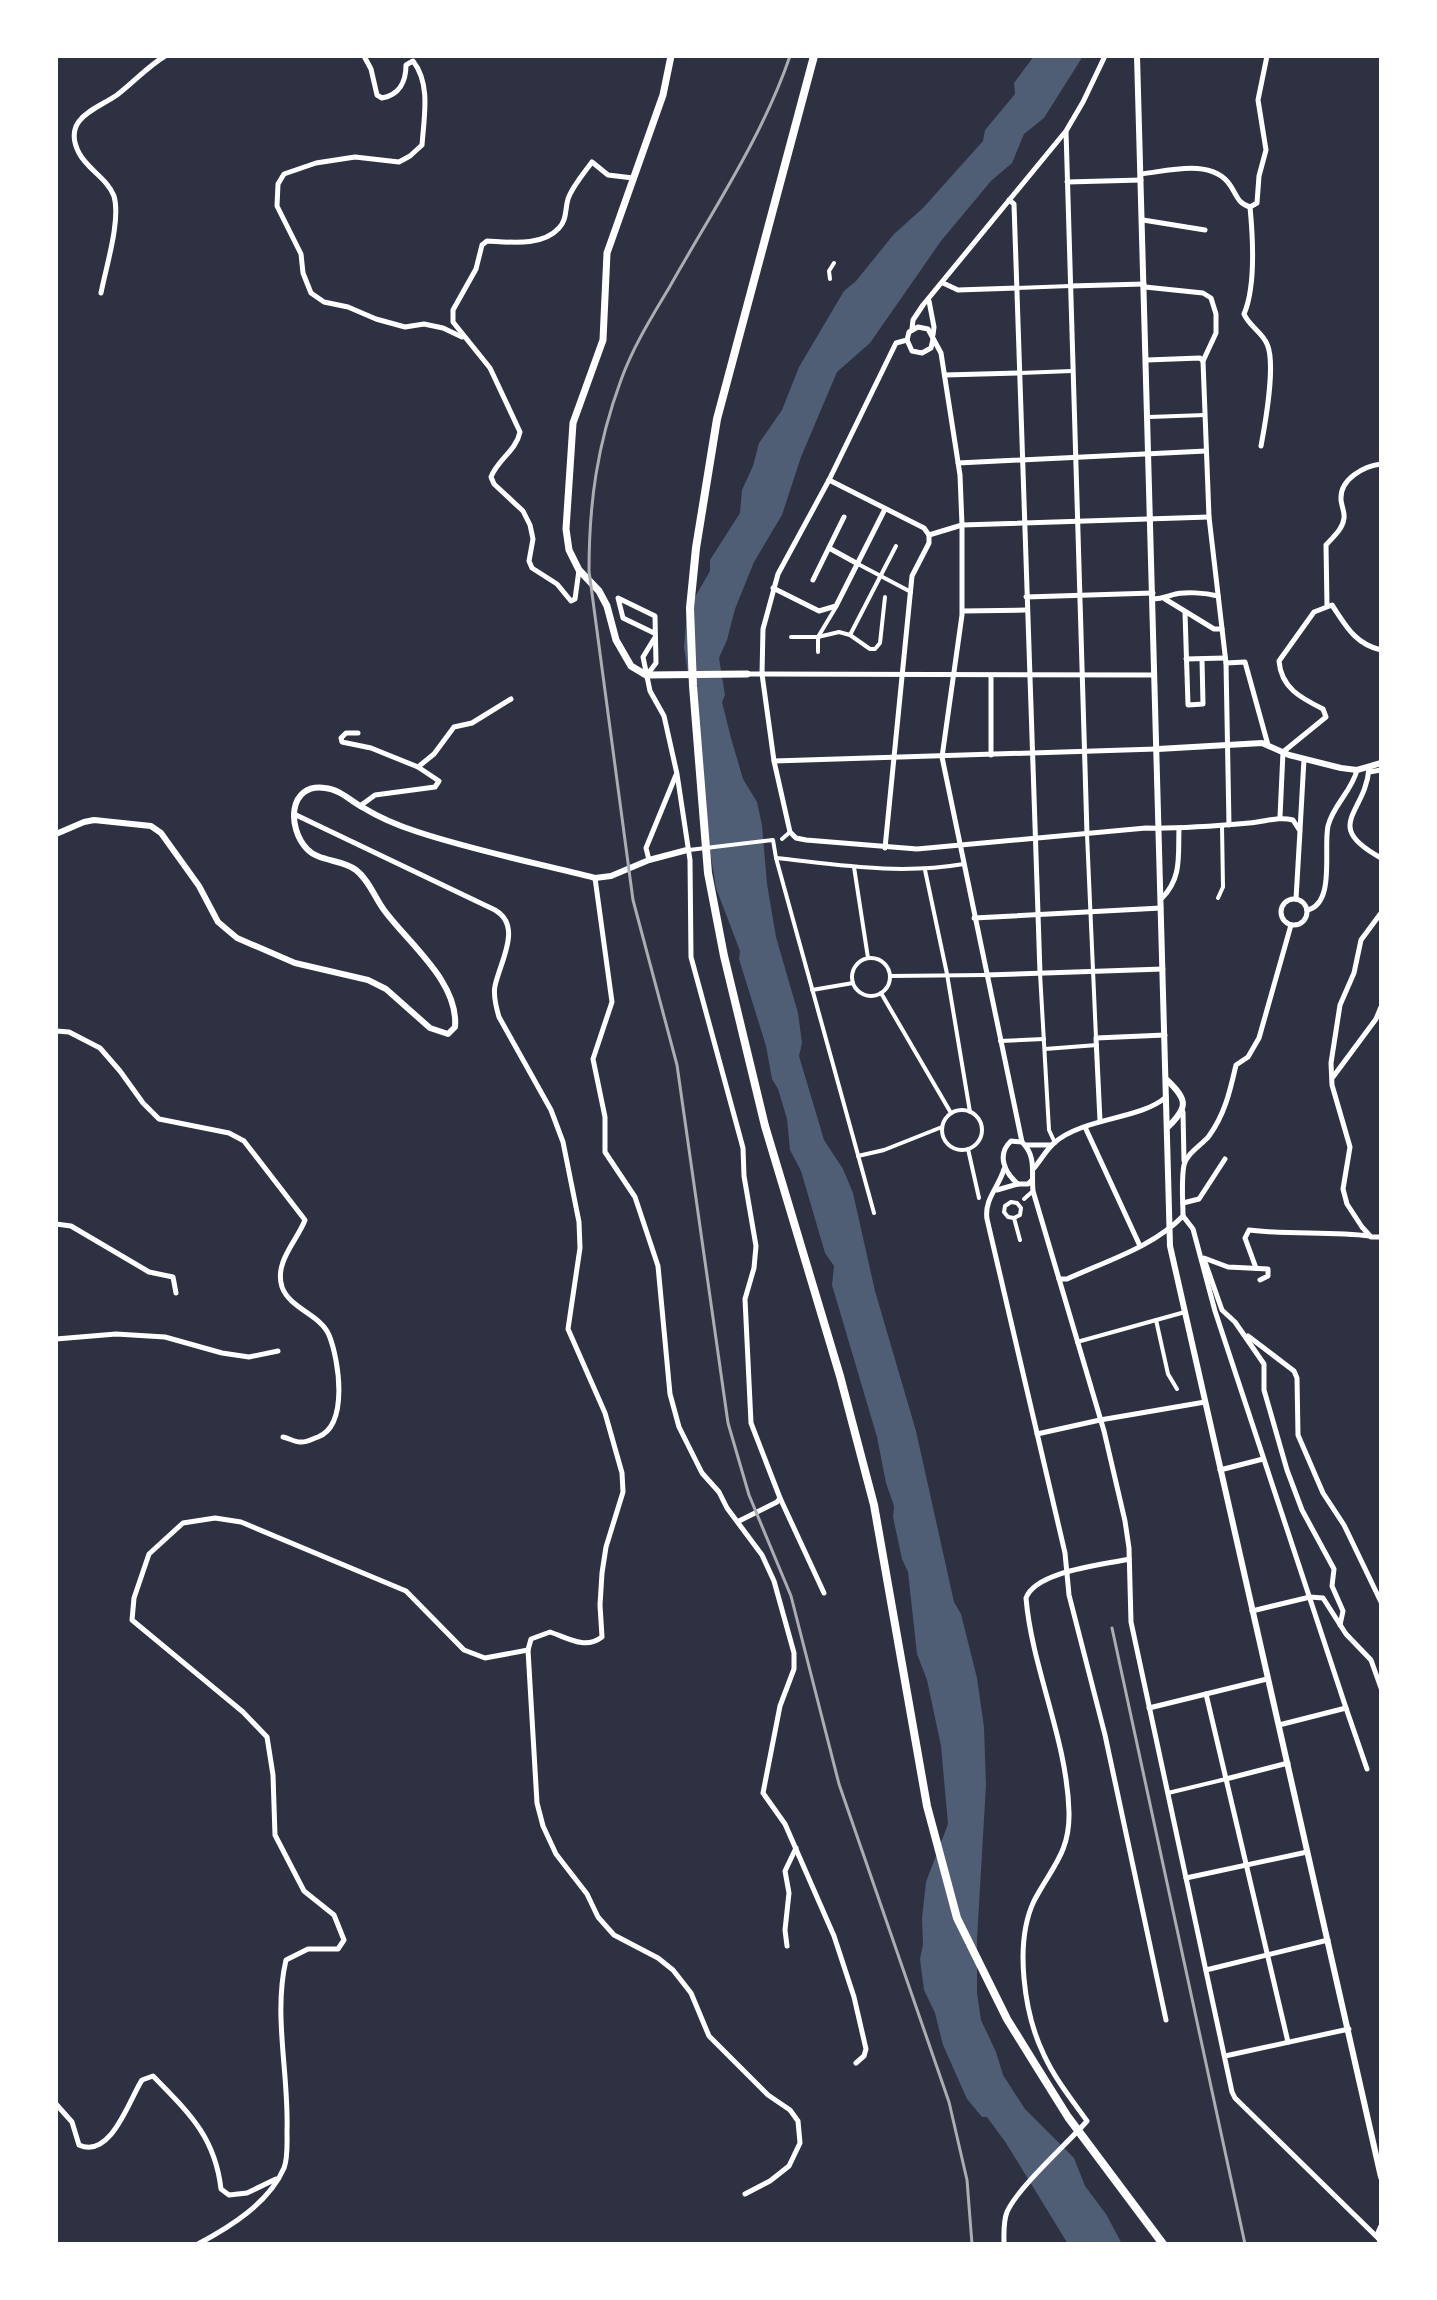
<svg xmlns="http://www.w3.org/2000/svg" width="1437" height="2300" font-family="Cabin,sans-serif">
<rect width="100%" height="100%" fill="#2d3142"/>
<!-- water -->
<path fill="#4f5d75" d="M1034,56H1083L1044,118L1024,134L1012,163L991,181L941,241L870,343L837,372L801,457L782,515L754,562L735,609L727,640L719,658L725,695L722,702L731,738L743,779L757,802L762,825L767,884L776,937L798,1013L802,1043L799,1056L824,1140L843,1169L853,1193L875,1291L916,1431L954,1602L961,1614L977,1678L984,1727L986,1785L977,1939V1993L981,2020L996,2052L1003,2075L1025,2109L1074,2158L1085,2186L1106,2214L1122,2244H1068L1006,2143L987,2117H982L967,2099L943,2045L935,2013L924,1990L920,1959L923,1944L922,1918L926,1882L948,1824L941,1746L927,1680L917,1654L908,1572L902,1559L893,1517L894,1506L886,1483L877,1437L832,1285L834,1266L825,1253L801,1171L790,1150L787,1119L778,1089L772,1079L766,1046L739,959L740,951L716,888L705,819L703,775L684,647L687,611L710,571V560L740,513L742,490L753,466L759,443L782,410L799,367L844,291L856,281L894,234L923,208L983,141L985,130L1015,94L1014,83Z"/>
<g fill="none" stroke-linecap="round" stroke-linejoin="round">
<!-- pedestrian -->
<g stroke="#fff" stroke-width="4">
<path d="M830,279L829,271L834,263"/>
<path d="M1017,288L1070,286"/>
<path d="M1020,373L1072,371"/>
<path d="M1149,417L1205,415"/>
<path d="M858,564L911,592"/>
<path d="M850,635L896,546"/>
<path d="M791,637H818L839,632L850,635L870,649H875L880,643L885,597"/>
<path d="M818,652V637L836,607"/>
<path d="M1087,834L1096,1038"/>
<path d="M782,839L790,832"/>
<path d="M689,850L773,840L776,858L874,1213"/>
<path d="M776,858C841,865 898,875 964,864"/>
<path d="M854,867L868,958"/>
<path d="M925,870L947,974L970,1112"/>
<path d="M1218,898L1223,887L1222,826"/>
<circle cx="871" cy="977" r="19"/>
<path d="M1040,973L1049,1130L1055,1143"/>
<path d="M890,976L986,975"/>
<path d="M812,990L853,983"/>
<path d="M881,993L951,1113"/>
<path d="M1000,1041L1044,1039"/>
<path d="M1045,1049L1097,1045"/>
<circle cx="962" cy="1130" r="20"/>
<path d="M968,1149L979,1198"/>
<path d="M858,1156L884,1150L942,1127"/>
<path d="M1024,1199L1033,1191"/>
<path d="M1014,1218L1020,1215L1021,1208L1017,1203L1011,1202L1005,1206L1004,1212L1008,1217L1014,1218L1020,1240"/>
<path d="M1156,1320L1168,1374L1177,1389"/>
<path d="M1077,1342L1185,1312"/>
<path d="M1168,1793L1226,1779"/>
</g>
<!-- minor -->
<g stroke="#fff" stroke-width="5">
<path d="M364,56L371,69L377,95L382,98C399,95 406,82 406,65L413,61C431,84 424,117 422,145L410,156L399,162L355,157L316,163L284,174L278,184L277,206L301,254L303,273L311,293L324,302L348,307L376,319L405,327L424,324L443,328L462,337"/>
<path d="M1066,131L1087,834"/>
<path d="M1141,174C1168,171 1212,158 1230,185C1237,195 1237,203 1250,207"/>
<path d="M1067,182L1141,180"/>
<path d="M1009,200L1014,204L1040,973"/>
<path d="M1250,207C1253,238 1256,286 1244,314C1249,326 1262,332 1267,344C1276,363 1265,425 1261,446"/>
<path d="M1250,207L1257,203L1259,176L1266,150L1258,100L1267,56"/>
<path d="M1143,220L1205,230"/>
<path d="M943,283L958,290L1017,288"/>
<path d="M1070,286L1144,284"/>
<path d="M1145,287L1203,293L1211,298L1216,314V333L1203,361L1209,517L1226,663L1229,825"/>
<path d="M101,293C106,267 121,220 114,196C107,178 88,170 79,153C61,118 97,109 117,95C134,82 147,67 165,56"/>
<path d="M929,301L934,327L933,335"/>
<path d="M912,329L913,320L923,305L1066,131L1083,102L1105,56"/>
<path d="M907,340L896,343L829,480L778,574L763,629L762,674L774,761L790,832L796,838L806,840L917,849L1146,828C1181,829 1215,826 1249,823C1265,822 1278,816 1293,820L1300,831L1296,899"/>
<path d="M907,340L909,332L918,327L928,329L941,353L960,475L962,525V615L942,757L1022,1142"/>
<path d="M907,340L912,351L922,353L931,348L933,339"/>
<path d="M1147,360L1200,358L1203,361"/>
<path d="M945,375L1020,373"/>
<path d="M958,463L1206,451"/>
<path d="M829,480L924,528L929,535"/>
<path d="M929,535L962,525L1209,517"/>
<path d="M829,548L858,564"/>
<path d="M579,570L575,599L571,601L557,584L532,568L529,561L533,539L530,525L523,511L494,484L491,477C498,459 516,451 520,432L490,368L453,322V310L476,269L482,245L487,241C509,242 542,247 559,228C567,220 565,209 568,199C572,187 584,173 592,162L608,175L633,178"/>
<path d="M813,580L844,517"/>
<path d="M773,588L819,611L836,606L885,509"/>
<path d="M1026,597L1153,593"/>
<path d="M1153,599C1162,599 1165,597 1172,595C1184,591 1206,593 1218,596"/>
<path d="M1165,599L1214,629H1222"/>
<path d="M1327,606L1326,545C1333,537 1343,529 1344,518C1345,512 1341,505 1341,499C1340,479 1364,466 1381,464"/>
<path d="M963,611L1026,610"/>
<path d="M1185,613L1188,705L1203,704L1202,659"/>
<path d="M654,639L643,657L650,691L664,716L677,774L690,860L691,957L743,1148L744,1176L756,1246L754,1268L745,1299L751,1423L780,1498L824,1593"/>
<path d="M1186,659L1225,658"/>
<path d="M1226,663L1245,662L1268,745"/>
<path d="M747,674L1154,675"/>
<path d="M647,675L656,663L655,616L618,598L623,618L654,633"/>
<path d="M358,733H346L341,738L342,742L371,748L418,767"/>
<path d="M991,755V676"/>
<path d="M774,761L1156,749"/>
<path d="M1369,768C1366,814 1321,825 1381,858"/>
<path d="M1369,772L1381,770"/>
<path d="M360,806L375,795L435,787L439,781L418,767L434,754L454,727L472,723L511,699"/>
<path d="M294,814L495,910C523,926 500,962 495,986C493,996 496,1007 499,1017L551,1110L563,1142L579,1222L580,1248L568,1329L605,1413L622,1473L623,1492L606,1547L602,1573L600,1605L602,1637C585,1650 568,1638 550,1632L531,1639L528,1650L537,1803L543,1826L556,1854L587,1894L598,1917L614,1935L658,1958L673,1970L691,1993L709,2036L768,2095L790,2110L798,2121L800,2143L789,2166L770,2181L745,2194"/>
<path d="M1280,817L1283,752L1326,717L1323,709C1301,698 1281,688 1279,661L1314,612L1332,605C1346,626 1355,644 1381,650"/>
<path d="M1300,830L1304,759"/>
<path d="M885,848L912,576L929,543V535"/>
<path d="M649,860L646,848L676,775"/>
<path d="M595,878L612,1002L593,1059L605,1117V1152L635,1197L658,1266L670,1394L679,1427L702,1473L719,1492L727,1508L762,1555L774,1581L794,1653V1669L780,1706L763,1793L785,1824L834,1936L854,1997L866,2049L864,2056L856,2063"/>
<path d="M1162,898C1182,878 1178,856 1179,829"/>
<circle cx="1294" cy="912" r="13"/>
<path d="M1307,910C1336,904 1323,848 1328,826C1333,805 1352,791 1357,770"/>
<path d="M1381,913L1361,940L1354,973L1340,1005L1331,1063L1332,1085L1350,1147L1343,1189L1347,1204L1362,1227L1371,1237H1381"/>
<path d="M974,918L1161,908"/>
<path d="M986,975L1163,969"/>
<path d="M56,1031L69,1032L100,1048L120,1071L143,1103L159,1119L229,1133L244,1141L305,1220C297,1241 274,1262 282,1287C290,1309 320,1314 329,1335C339,1360 349,1425 318,1437C312,1439 306,1443 300,1442C295,1442 288,1438 283,1437"/>
<path d="M1333,1077L1376,1019L1381,1007"/>
<path d="M1183,1112L1184,1161"/>
<path d="M1100,1121L1096,1038L1165,1035"/>
<path d="M1085,1127L1140,1246"/>
<path d="M1025,1145H1051"/>
<path d="M1034,1168C1041,1160 1046,1150 1054,1143C1084,1117 1140,1120 1166,1097"/>
<path d="M1004,1169C999,1187 984,1199 987,1219L1065,1553L1069,1595L1105,1735L1166,2020"/>
<path d="M1032,1180L1028,1184H1018C1005,1173 996,1155 1011,1141L1022,1142C1037,1157 1031,1172 1033,1191L1104,1431L1125,1521L1129,1548L1131,1622L1232,2092L1235,2098L1378,2238"/>
<path d="M997,1190L1018,1184"/>
<path d="M1183,1203L1199,1199L1225,1159"/>
<path d="M1183,1216L1193,1229L1215,1311L1346,1708L1279,1725"/>
<path d="M56,1224L71,1226L149,1272L173,1277L176,1293"/>
<path d="M1204,1258L1228,1267L1268,1269V1276L1260,1280"/>
<path d="M1204,1259L1222,1310L1235,1322L1264,1364V1390L1287,1470L1302,1510L1334,1569L1332,1586L1343,1611L1340,1625"/>
<path d="M1256,1268L1245,1238L1249,1230C1289,1235 1330,1231 1370,1236"/>
<path d="M1059,1279H1067C1106,1261 1153,1247 1183,1216C1183,1200 1181,1180 1184,1165C1187,1153 1202,1145 1209,1136C1225,1114 1230,1091 1236,1065L1248,1057L1259,1038L1291,925"/>
<path d="M1248,1336L1294,1371L1297,1378L1298,1435L1323,1493L1344,1525L1381,1602"/>
<path d="M56,1339L116,1334L165,1337L222,1353L249,1357L278,1351"/>
<path d="M1037,1434L1100,1420L1205,1402"/>
<path d="M1220,1470L1263,1459"/>
<path d="M739,1521L777,1502L780,1498"/>
<path d="M1252,1611L1310,1597L1323,1598L1346,1634L1371,1660L1381,1688"/>
<path d="M1206,1694L1288,2042"/>
<path d="M1149,1708L1267,1679"/>
<path d="M1346,1708L1367,1769"/>
<path d="M1226,1779L1288,1763"/>
<path d="M1186,1878L1307,1852"/>
<path d="M787,1946L785,1930L789,1893L785,1871L796,1848"/>
<path d="M1206,1970L1328,1940"/>
<path d="M1225,2056L1349,2029"/>
<path d="M56,2104L72,2122L79,2145C111,2160 130,2098 142,2080L153,2076C188,2112 215,2136 221,2189L229,2195L247,2193L276,2179"/>
<path d="M198,2244C230,2227 269,2203 284,2168C288,2158 287,2142 287,2131C289,2074 273,2015 286,1960L308,1949H338L344,1940L334,1915L304,1891L275,1835L273,1775L267,1737L243,1712L132,1620L134,1598L149,1554L183,1523L215,1518L241,1522L406,1591L464,1650L485,1658L528,1650"/>
<path d="M1004,2244C1004,2234 1003,2222 1007,2212C1018,2187 1067,2144 1087,2121C1072,2100 1055,2079 1044,2055C1024,2014 1014,1943 1034,1901C1051,1868 1070,1853 1069,1812C1067,1739 1032,1669 1026,1598C1036,1571 1103,1565 1129,1559"/>
</g>
<!-- tertiary -->
<g stroke="#fff" stroke-width="6">
<path d="M1137,56L1170,1246L1381,2177"/>
<path d="M1158,749L1262,743L1289,755L1341,768L1357,770L1381,763"/>
<path d="M56,834L84,822L94,820L151,826L161,833L199,886L218,922L237,938L295,963L368,980L386,989L430,1028L448,1034L455,1027C459,982 408,943 384,910C375,898 369,880 356,870C342,859 319,862 307,849C287,828 288,783 325,788C339,789 351,801 362,807C380,818 399,826 418,832C476,851 536,863 595,878L611,876L649,860L687,850"/>
<path d="M1167,1080C1188,1100 1188,1107 1168,1127"/>
<path d="M1381,2244L1378,2234L1381,2227"/>
</g>
<!-- secondary -->
<path stroke="#fff" stroke-width="7" d="M671,56L663,95L607,253L603,340L573,423L566,529L569,550L579,570L599,591L607,606L616,640L631,666L646,675L747,674"/>
<!-- primary -->
<path stroke="#fff" stroke-width="8" d="M814,56L717,419L696,548L690,608L693,686L708,873L724,956L765,1126L840,1376L874,1505L927,1806L957,1918L1007,2019L1038,2069L1068,2117L1163,2244"/>
<!-- rail -->
<g stroke="#abadb3" stroke-width="3">
<path d="M790,56C762,138 711,213 669,288C651,318 633,347 621,380C597,445 589,503 589,571L633,900L677,1065L728,1423L749,1495L791,1596L839,1784L949,2102L967,2180L972,2244"/>
<path d="M1112,1628L1245,2244"/>
</g>
</g>
<!-- border -->
<rect width="1437" height="2300" fill="none" stroke="#ffffff" stroke-width="116"/>
</svg>
